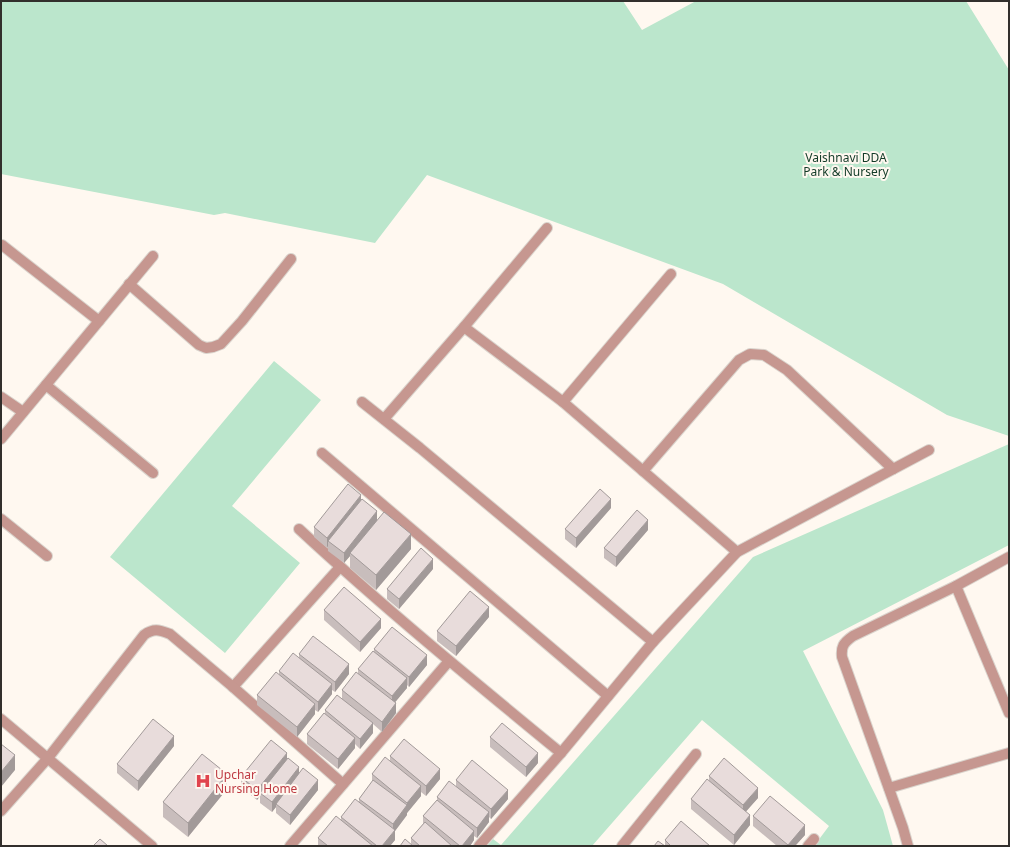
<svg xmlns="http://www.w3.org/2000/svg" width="1010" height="847" font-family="'Noto Sans',sans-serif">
<rect width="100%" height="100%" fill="#fff8f0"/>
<!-- green -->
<g fill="#bbe6cc">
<path d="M1,1H623L642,30L696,1H966L1009,70V436L947,415L723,284L427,175L375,243L225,213L214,215L1,174Z"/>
<path d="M274,361L321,400L232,506L300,563L225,653L110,557Z"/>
<path d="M1009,444V545L803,651L883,810L893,846H814L829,826L702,720L592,846H487L493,839L501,845L753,557Z"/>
</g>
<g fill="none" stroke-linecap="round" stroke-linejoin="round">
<defs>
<g id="minor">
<path d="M2,245L99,321"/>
<path d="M129,284L199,345L206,348L213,347L221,344L242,321L291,259"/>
<path d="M464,327L563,402L737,552"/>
<path d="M46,385L153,473"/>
<path d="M1,397L23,412"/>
<path d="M362,402L420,448L653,642"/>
<path d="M563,402L671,274"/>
<path d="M384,419L464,327L547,228"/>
<path d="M1,439L153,256"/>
<path d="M322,453L608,696"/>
<path d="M643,471L739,360L750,354L764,355L787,370L893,469"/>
<path d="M1,519L47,556"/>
<path d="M299,529C383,607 472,680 561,753"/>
<path d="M956,586L1009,713"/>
<path d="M233,687L340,567"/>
<path d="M889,788L1009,753"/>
<path d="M1,811L48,758L144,635C154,628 159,630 170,634L233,687L343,784"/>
<path d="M290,846L449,661"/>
<path d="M479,846L561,753L653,642L737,552L929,450"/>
<path d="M622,846L696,754"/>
<path d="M808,846L814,839"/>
<path d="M908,846L903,828L842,657C841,647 843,643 853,636L956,586L1009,557"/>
</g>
<path id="tertiary" d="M1,719L152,846"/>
</defs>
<!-- minor casing -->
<use href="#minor" stroke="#dad4cd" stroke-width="12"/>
<!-- tertiary casing -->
<use href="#tertiary" stroke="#dad4cd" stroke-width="12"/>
<!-- minor -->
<use href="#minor" stroke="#c69790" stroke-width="10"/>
<!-- tertiary -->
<use href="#tertiary" stroke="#c69790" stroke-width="10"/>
</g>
<!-- wall -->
<g fill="#c8bdbc">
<path d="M361,501L377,520L411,549L376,590L350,568V556L344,563L328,551V546L327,548L314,537V527Z"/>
<path d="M611,508L576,548L565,539V529Z"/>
<path d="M648,530L616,567L604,558V548Z"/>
<path d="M433,569L399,609L387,599V589Z"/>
<path d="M324,610L381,628L360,652L324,620Z"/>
<path d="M489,617L456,656L437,641V631Z"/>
<path d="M374,649L427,665L409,687L407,685V688L395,702L396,713L382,732L373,724V733L360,749L355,744V748L338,769L307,744V734L325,714V710L342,699V690L358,673V669L374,653Z"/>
<path d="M299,654L349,674L335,692L332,690V694L318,712L315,710V714L297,737L257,705V695L279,675V671L299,658Z"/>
<path d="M490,737L538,763L526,777L490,747Z"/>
<path d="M174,746L138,791L117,773V764Z"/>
<path d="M390,756L440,779L426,796L421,792V796L407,813V815L395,831V840L390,846H318V838L341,820V817L359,801V799L372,782V774L390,761Z"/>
<path d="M287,759L299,774L318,790L290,825L276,813V807L272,812L260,803V796L257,800L241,787V777Z"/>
<path d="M709,776L758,798L746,811L750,825L734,845L691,809V799L709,781Z"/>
<path d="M456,780L508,799L491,819L489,817V822L477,838L474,836V840L470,846H400L411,844V838L423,824V816L437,800V797L456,786Z"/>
<path d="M227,789L188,837L163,817V802Z"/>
<path d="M753,816L805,835L795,846H777L753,826Z"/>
<path d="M665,840L710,846H665Z"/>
</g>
<!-- shaded-wall -->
<g fill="#a29a99">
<path d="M361,495V504L328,541V546L327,548V538Z"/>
<path d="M611,499V508L576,548V538Z"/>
<path d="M377,511V521L350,553V556L344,563V553Z"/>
<path d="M648,520V530L616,567V557Z"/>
<path d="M411,534V549L376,590V575Z"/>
<path d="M433,559V569L399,609V599Z"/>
<path d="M489,607V617L456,656V646Z"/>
<path d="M381,619V628L360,652V642Z"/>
<path d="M427,655V665L409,687V677Z"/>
<path d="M349,664V674L335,692V682Z"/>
<path d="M407,678V688L392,706V696Z"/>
<path d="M332,684V694L318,712V702Z"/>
<path d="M396,703V713L382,732V722Z"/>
<path d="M315,704V714L297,737V727Z"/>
<path d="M373,723V733L360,749V739Z"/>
<path d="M174,736V746L138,791V781Z"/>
<path d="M355,738V748L338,769V759Z"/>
<path d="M287,753V763L260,793V796L257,800V790Z"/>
<path d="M538,753V763L526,777V767Z"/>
<path d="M15,755V770L1,787V772Z"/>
<path d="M299,767V777L276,804V807L272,812V802Z"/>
<path d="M440,769V779L426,796V786Z"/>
<path d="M227,774V789L188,837V823Z"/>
<path d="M318,780V790L290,825V815Z"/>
<path d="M421,786V796L407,813V803Z"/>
<path d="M758,788V798L743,815V805Z"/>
<path d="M508,790V799L491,819V809Z"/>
<path d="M407,805V815L395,831V840L390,846H382L393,833V824Z"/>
<path d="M489,812V822L477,838V828Z"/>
<path d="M750,815V825L734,845V835Z"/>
<path d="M805,825V835L795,846H788V845Z"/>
<path d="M474,831V840L470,846H462Z"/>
</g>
<!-- building -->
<g fill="#e8dcdb" stroke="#a29a99">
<path d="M348,484L361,495L327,538L314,527Z"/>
<path d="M600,489L611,499L576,538L565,529Z"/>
<path d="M362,499L377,511L344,553L328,541Z"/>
<path d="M637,510L648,520L616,557L604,548Z"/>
<path d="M384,512L411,534L376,575L350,553Z"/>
<path d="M421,548L433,559L399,599L387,589Z"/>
<path d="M344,587L381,619L360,642L324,610Z"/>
<path d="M470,591L489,607L456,646L437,631Z"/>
<path d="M392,627L427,655L409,677L374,649Z"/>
<path d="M313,636L349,664L335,682L299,654Z"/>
<path d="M373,651L407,678L392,696L358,669Z"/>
<path d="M293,653L332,684L318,702L279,671Z"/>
<path d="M276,672L315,704L297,727L257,695Z"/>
<path d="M356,672L396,703L382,722L342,690Z"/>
<path d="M337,695L373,723L360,739L325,710Z"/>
<path d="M324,713L355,738L338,759L307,734Z"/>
<path d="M153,719L174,736L138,781L117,764Z"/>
<path d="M502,723L538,753L526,767L490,737Z"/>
<path d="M404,739L440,769L426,786L390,756Z"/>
<path d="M271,740L287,753L257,790L241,777Z"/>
<path d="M1,744L15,755L1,772Z"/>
<path d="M202,754L227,774L188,823L163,802Z"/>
<path d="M385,757L421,786L407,803L372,774Z"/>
<path d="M288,758L299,767L272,802L260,793Z"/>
<path d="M724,758L758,788L743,805L709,776Z"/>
<path d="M472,760L508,790L491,809L456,780Z"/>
<path d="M303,768L318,780L290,815L276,804Z"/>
<path d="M707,779L750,815L734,835L691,799Z"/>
<path d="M373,780L407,805L393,824L359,799Z"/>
<path d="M449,781L489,812L477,828L437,797Z"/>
<path d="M770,796L805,825L788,845L753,816Z"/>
<path d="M355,799L395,830L382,846H377L341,817Z"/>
<path d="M437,800L474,831L462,846H460L423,816Z"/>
<path d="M336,816L373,846H328L318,838Z"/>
<path d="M681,821L710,846H671L665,840Z"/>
<path d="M425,822L452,846H420L411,838Z"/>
<path d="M100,839L108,846H93Z"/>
<path d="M405,839L413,846H400Z"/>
<path d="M658,841L665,846H654Z"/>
</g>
<!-- icons -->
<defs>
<symbol id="hospital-bare" viewBox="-9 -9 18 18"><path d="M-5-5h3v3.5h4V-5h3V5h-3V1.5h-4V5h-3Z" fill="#e0444e" stroke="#fff8f0" stroke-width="2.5" paint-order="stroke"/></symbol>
</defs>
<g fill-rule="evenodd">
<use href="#hospital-bare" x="192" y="770" width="22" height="22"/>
</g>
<g text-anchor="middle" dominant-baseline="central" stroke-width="4" stroke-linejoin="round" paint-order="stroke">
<!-- park labels -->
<g font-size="12" fill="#113a26" stroke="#fff8f0">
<text x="846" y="157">Vaishnavi DDA<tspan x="846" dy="14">Park &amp; Nursery</tspan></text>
</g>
<!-- health labels -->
<g font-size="12" fill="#be3a42" stroke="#fff8f0" text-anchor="start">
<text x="215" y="774">Upchar<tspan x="215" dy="14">Nursing Home</tspan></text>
</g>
</g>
<!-- border -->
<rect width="1010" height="847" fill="none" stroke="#322f2c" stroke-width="4"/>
</svg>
